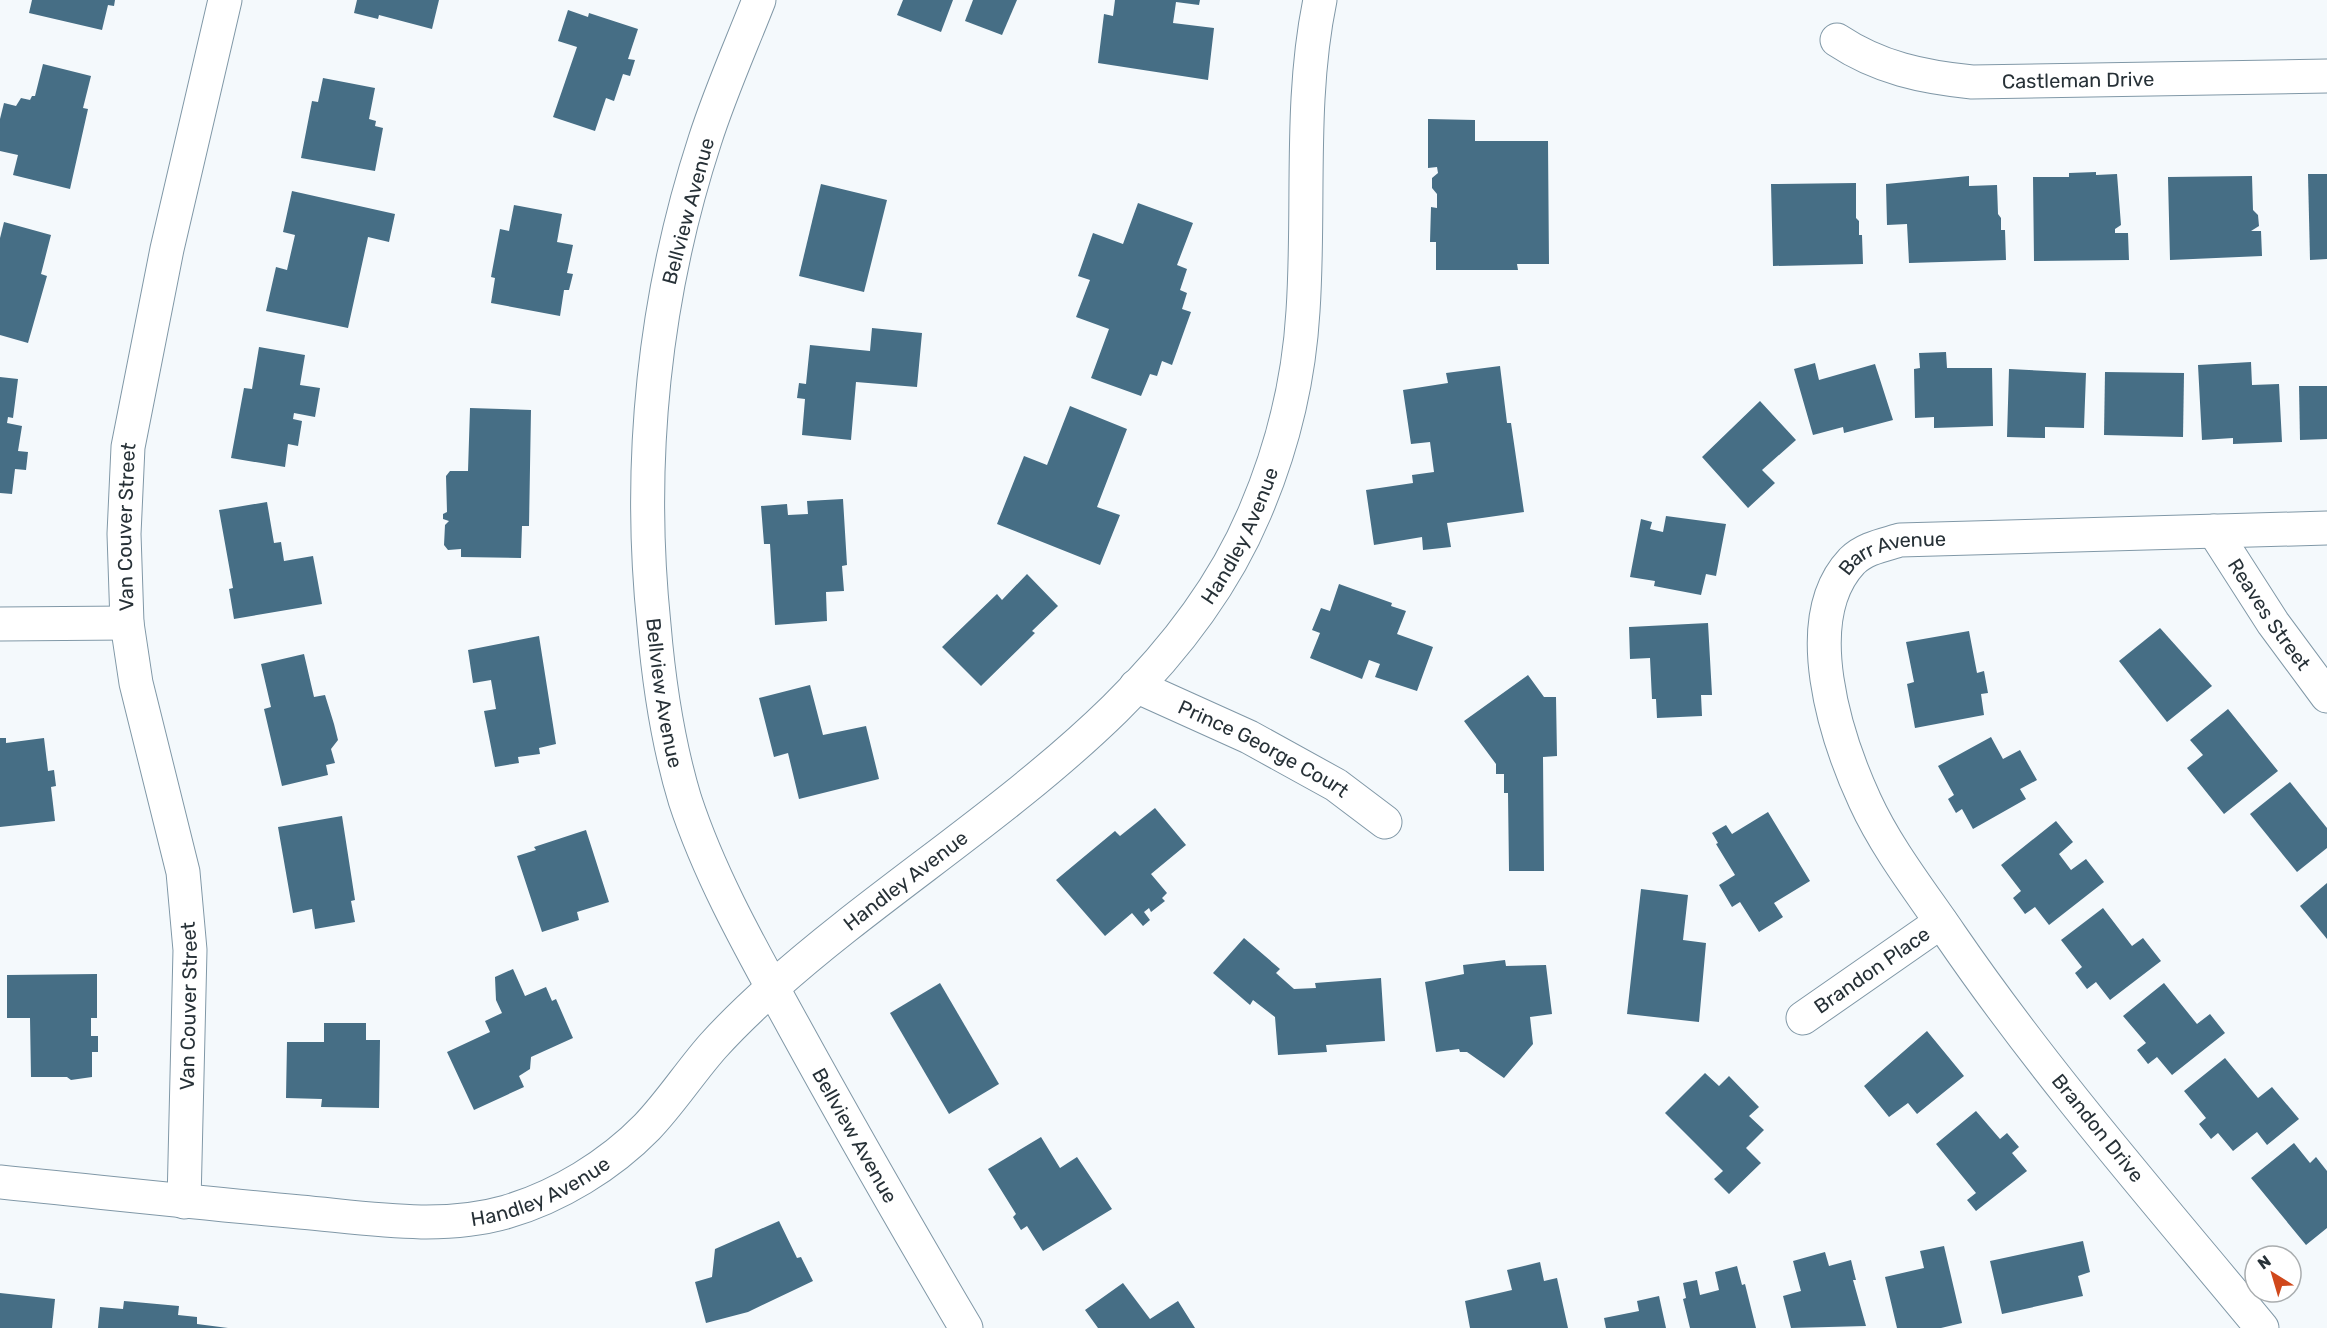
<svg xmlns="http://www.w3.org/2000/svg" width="2327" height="1328" font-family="Rubik,sans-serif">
<rect width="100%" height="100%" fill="#f4f9fc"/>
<!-- building -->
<g fill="#466e85">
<path d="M32,0H115L114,6L108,5L102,30L29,13Z"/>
<path d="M357,0H439L432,29L379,15L378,19L354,13Z"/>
<path d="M903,0H953L941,32L897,15Z"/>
<path d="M973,0H1017L1002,35L965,21Z"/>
<path d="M1115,0H1200L1199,5L1176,2L1173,23L1214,28L1208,80L1098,63L1104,14L1113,16Z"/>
<path d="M568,10L588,17L589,13L638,29L628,59L635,60L630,76L623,74L614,101L606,98L595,131L553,117L577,47L558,41Z"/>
<path d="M43,64L91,76L83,108L88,109L70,189L13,175L18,155L0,151V119L4,103L16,106L21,98L30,100L32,96H35Z"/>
<path d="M323,78L375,88L369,119L376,121L375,126L383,128L375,171L301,158L312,101L318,102Z"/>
<path d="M1428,119L1475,120V141H1548L1549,264H1517L1518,270H1436V242H1430L1431,207L1437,208V194L1432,188V178L1438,173L1437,167L1428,168Z"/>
<path d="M2096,172V175L2117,174L2121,225L2115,229V233H2128L2129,260L2034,261L2033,177H2069V173Z"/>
<path d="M2308,174H2327V259L2310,260Z"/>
<path d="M1969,176V186L1997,185L1998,214L2001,218V230H2005L2006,260L1909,263L1907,224L1887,225L1886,184Z"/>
<path d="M2252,176L2253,210L2258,215L2259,226L2251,231H2261L2262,256L2170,260L2168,177Z"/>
<path d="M1856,183V218L1859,221V235H1862L1863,264L1773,266L1771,184Z"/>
<path d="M821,184L887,200L864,292L799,276Z"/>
<path d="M292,191L395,214L389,242L368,237L348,328L266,311L276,267L287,270L295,235L283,232Z"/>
<path d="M1138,203L1193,223L1177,265L1187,269L1180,290L1187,293L1182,309L1191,312L1172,365L1162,361L1157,376L1150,374L1141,396L1091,378L1109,329L1076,317L1090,280L1078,276L1093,233L1123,244Z"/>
<path d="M514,205L562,214L557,242L573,245L567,273L573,274L569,290H564L560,316L491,303L495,278L491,277L500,229L509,231Z"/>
<path d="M4,222L51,235L41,274L47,276L28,343L0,335V238Z"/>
<path d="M872,328L922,333L917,387L856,382L851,440L802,435L805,399L797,398L799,383L806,384L810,345L870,351Z"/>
<path d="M259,347L305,355L300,385L320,388L315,417L294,413L293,419L302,421L298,446L288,444L285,467L231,458L244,388L252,389Z"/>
<path d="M1946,352L1947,368H1992L1993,426L1934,428V417L1915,418L1914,369L1920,368L1919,353Z"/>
<path d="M2251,362L2252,385L2279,384L2282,442L2233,444V438L2202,440L2198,365Z"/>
<path d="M1815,363L1819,380L1875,364L1893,420L1844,433L1843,427L1813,435L1794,369Z"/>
<path d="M1500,366L1507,423H1511L1524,512L1447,523L1451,547L1423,550L1422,537L1374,545L1366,490L1413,483L1412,475L1434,472L1430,442L1411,444L1403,390L1448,383L1446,373Z"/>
<path d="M2009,369L2086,373L2084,428L2045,427V438L2007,437Z"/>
<path d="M2105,372L2184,373L2183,437L2104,435Z"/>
<path d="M0,377L18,379L13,418L8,417L7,423L22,426L18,451L28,452L26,470L15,469L12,494L0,493Z"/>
<path d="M2299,386H2327V439L2300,440Z"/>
<path d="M1760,401L1796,440L1762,470L1775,483L1748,508L1702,457Z"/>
<path d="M1070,406L1127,429L1097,507L1120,515L1100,565L997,524L1024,456L1047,465Z"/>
<path d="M470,408L531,410L529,526H522L521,558L461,557V549L448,550L444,545L445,525L449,521L443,519V514L447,512L446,476L450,471H468Z"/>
<path d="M843,499L847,565L842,566L844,591L826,592L827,621L775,625L770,544H764L761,506L787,504L788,515L808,514L807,501Z"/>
<path d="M267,502L274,543L281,542L284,561L313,556L322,604L234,619L229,589L233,588L219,510Z"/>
<path d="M1666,516L1726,524L1716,576L1706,574L1701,595L1654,586L1655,581L1630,577L1641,519L1652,522L1650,529L1663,532Z"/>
<path d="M1027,574L1058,606L1032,631L1035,633L981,686L942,647L997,594L1002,600Z"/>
<path d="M1339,584L1392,603L1391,606L1406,611L1397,634L1433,647L1417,691L1375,677L1380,664L1369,660L1362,679L1310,658L1320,633L1312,630L1321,608L1330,611Z"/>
<path d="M1708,623L1712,695H1701L1702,716L1657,718L1656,699H1652L1650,658L1630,659L1629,627Z"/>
<path d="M2160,628L2212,686L2167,722L2119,661Z"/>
<path d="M1969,631L1977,673L1984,671L1988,693L1981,694L1984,715L1915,728L1907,684L1914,682L1906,642Z"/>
<path d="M539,636L556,744L539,748L540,754L518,757L519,763L495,767L484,711L496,709L491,680L473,683L468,650Z"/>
<path d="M304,654L314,697L325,695L334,724L338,740L331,749L335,763L326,765L328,775L282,786L264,709L271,707L261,664Z"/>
<path d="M1528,675L1544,697H1556L1557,756L1543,757L1544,871H1509L1508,793H1504V774H1496V764L1464,721Z"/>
<path d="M810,685L823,735L866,726L879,779L799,799L788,753L774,757L759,698Z"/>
<path d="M2228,709L2278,771L2224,814L2187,768L2203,755L2190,740Z"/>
<path d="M1991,737L2003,759L2020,750L2037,780L2020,789L2026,799L1973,829L1962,809L1956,813L1948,799L1954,795L1938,766Z"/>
<path d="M0,738H6V743L44,738L48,771L54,770L56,786L51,787L55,821L0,827Z"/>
<path d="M2290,782L2327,828V848L2297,872L2250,814Z"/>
<path d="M1155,808L1186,845L1151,874L1167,893L1162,898L1165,901L1151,912L1149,908L1144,912L1150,920L1143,926L1132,913L1105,936L1056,880L1115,831L1120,836Z"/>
<path d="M1768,812L1810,881L1774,903L1783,917L1759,932L1740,902L1732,907L1719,885L1735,875L1716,844L1718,843L1712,833L1726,825L1732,834Z"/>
<path d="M342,816L355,900L351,901L355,922L315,929L312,909L293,913L278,827Z"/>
<path d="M2056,821L2073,842L2059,854L2071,870L2086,859L2104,882L2049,925L2035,907L2025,914L2013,898L2021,891L2001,865Z"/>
<path d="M586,830L609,902L577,912L579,920L542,932L517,856L536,850L534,847Z"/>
<path d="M2327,883V939L2300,906Z"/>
<path d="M1641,889L1688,895L1683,940L1706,943L1699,1022L1627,1014Z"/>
<path d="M2103,908L2132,946L2143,938L2161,961L2110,1000L2096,982L2087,989L2075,973L2082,967L2061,940Z"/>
<path d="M1244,938L1280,969L1276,973L1294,989L1316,988L1315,983L1381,978L1385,1041L1326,1045L1327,1052L1278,1055L1275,1017L1253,1000L1250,1005L1213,973Z"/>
<path d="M1505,960L1506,966L1546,965L1552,1014L1530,1017L1533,1044L1504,1078L1467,1052H1460L1459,1049L1436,1052L1425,982L1464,974L1463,965Z"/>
<path d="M513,969L525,996L546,987L552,1001L556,999L573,1038L531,1057L530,1069L519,1076L524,1087L474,1110L447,1052L490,1032L485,1021L502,1013L496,1000L495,977Z"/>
<path d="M97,974V1018H91V1036H98V1052H92V1077L71,1080L67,1077H31L30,1018H7V975Z"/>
<path d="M940,983L999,1084L949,1114L890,1013Z"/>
<path d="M2164,983L2197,1024L2210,1014L2225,1033L2172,1075L2157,1057L2148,1064L2137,1050L2146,1043L2123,1016Z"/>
<path d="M324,1023H366V1040H380L379,1108L321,1107L322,1099L286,1098L287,1042H324Z"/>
<path d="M1927,1031L1964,1076L1917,1114L1908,1103L1889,1117L1864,1086Z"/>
<path d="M2225,1058L2258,1098L2272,1087L2299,1119L2267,1145L2257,1132L2233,1151L2218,1133L2211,1139L2199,1124L2206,1118L2184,1091Z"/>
<path d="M1705,1073L1719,1086L1729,1076L1759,1107L1749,1116L1764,1130L1746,1148L1761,1163L1729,1194L1714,1179L1723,1171L1665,1113Z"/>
<path d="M1976,1111L2000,1139L2007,1133L2019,1147L2012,1153L2027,1171L1976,1211L1967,1200L1976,1193L1936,1144Z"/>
<path d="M1041,1137L1060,1168L1077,1157L1112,1209L1043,1251L1027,1226L1021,1230L1013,1217L1016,1214L988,1169Z"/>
<path d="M2294,1143L2310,1163L2316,1157L2327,1171V1228L2306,1245L2251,1178Z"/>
<path d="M779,1221L797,1258L801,1257L813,1281L748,1312L706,1323L695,1282L712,1277L715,1249Z"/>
<path d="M2083,1241L2090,1272L2078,1276L2083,1296L2002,1314L1990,1261Z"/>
<path d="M1944,1246L1962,1323L1941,1328H1897L1885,1277L1924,1268L1920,1251Z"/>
<path d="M1825,1252L1829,1266L1851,1260L1856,1280H1853L1866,1326L1791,1328L1783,1296L1801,1291L1793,1261Z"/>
<path d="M1540,1262L1544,1281L1557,1278L1568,1328H1470L1465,1301L1512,1290L1507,1270Z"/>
<path d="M1737,1266L1742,1285L1745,1284L1756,1328H1690L1683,1299L1686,1298L1683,1283L1697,1280L1700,1295L1719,1290L1715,1272Z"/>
<path d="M1123,1283L1150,1319L1178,1301L1195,1328H1098L1085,1310Z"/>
<path d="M0,1293L55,1299L52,1328H0Z"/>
<path d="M1659,1296L1666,1328H1606L1604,1318L1639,1311L1637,1301Z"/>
<path d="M124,1301L179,1306L178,1315L197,1317V1324L228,1328H98L100,1307L123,1309Z"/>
</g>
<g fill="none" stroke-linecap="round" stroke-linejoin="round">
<defs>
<g id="minor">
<path id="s1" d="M759,0C741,46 720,93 705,140C654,296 637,462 654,625C659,684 668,744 685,800C711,879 753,952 793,1025C849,1127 907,1228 966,1328"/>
<path id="s2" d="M1837,40C1879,68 1923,77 1972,82L2327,76"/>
<path id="s3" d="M2214,531L2273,623L2327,696"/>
<path d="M0,624L127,623"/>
<path id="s4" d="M1136,686L1249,737L1336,785L1385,822"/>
<path id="s5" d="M1803,1018L1941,922"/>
<path id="s6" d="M0,1182C100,1192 200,1203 300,1212C367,1218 440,1231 506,1212C558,1197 610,1165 647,1127C671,1102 690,1072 713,1046C731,1026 752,1006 772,988C936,841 1166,724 1255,512C1282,449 1299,379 1303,311C1310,207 1299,101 1320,0"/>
<path id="s7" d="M184,1202L190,950L183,872L136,683L127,623L124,534L128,447L167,249L225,0"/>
<path id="s8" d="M2262,1328C2156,1200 2045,1073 1951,936C1921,892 1887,849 1865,801C1836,738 1797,619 1852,561C1865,548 1884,545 1900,540L2327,528"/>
</g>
</defs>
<!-- minor casing -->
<use href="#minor" stroke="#8098a7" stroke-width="35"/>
<!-- minor -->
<use href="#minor" stroke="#fff" stroke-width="33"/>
</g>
<g text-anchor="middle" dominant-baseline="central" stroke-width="6" stroke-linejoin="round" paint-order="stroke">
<!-- street labels -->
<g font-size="20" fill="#273137" stroke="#fff">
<text stroke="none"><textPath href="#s2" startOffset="249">Castleman Drive</textPath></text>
<text transform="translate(688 211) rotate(-75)">Bellview Avenue</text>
<text stroke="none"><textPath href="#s7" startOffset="682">Van Couver Street</textPath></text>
<text stroke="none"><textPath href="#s6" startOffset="1520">Handley Avenue</textPath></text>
<text stroke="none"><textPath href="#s8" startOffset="956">Barr Avenue</textPath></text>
<text stroke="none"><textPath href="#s3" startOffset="100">Reaves Street</textPath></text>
<text stroke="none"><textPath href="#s1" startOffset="710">Bellview Avenue</textPath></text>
<text stroke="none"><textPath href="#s4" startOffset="142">Prince George Court</textPath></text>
<text stroke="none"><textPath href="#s6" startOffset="1034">Handley Avenue</textPath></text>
<text stroke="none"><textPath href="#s5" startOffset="84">Brandon Place</textPath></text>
<text stroke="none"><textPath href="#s7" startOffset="196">Van Couver Street</textPath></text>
<text transform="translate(2098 1128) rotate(51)">Brandon Drive</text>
<text stroke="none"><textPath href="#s1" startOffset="1196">Bellview Avenue</textPath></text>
<text stroke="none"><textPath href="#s6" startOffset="548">Handley Avenue</textPath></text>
</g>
</g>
<!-- north arrow -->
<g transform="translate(2273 1274) rotate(323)"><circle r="28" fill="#ffffff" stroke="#a9adaf" stroke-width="1.5"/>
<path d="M0-4.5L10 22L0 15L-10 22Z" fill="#d0481b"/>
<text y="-9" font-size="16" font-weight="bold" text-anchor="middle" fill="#273137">N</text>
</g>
</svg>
